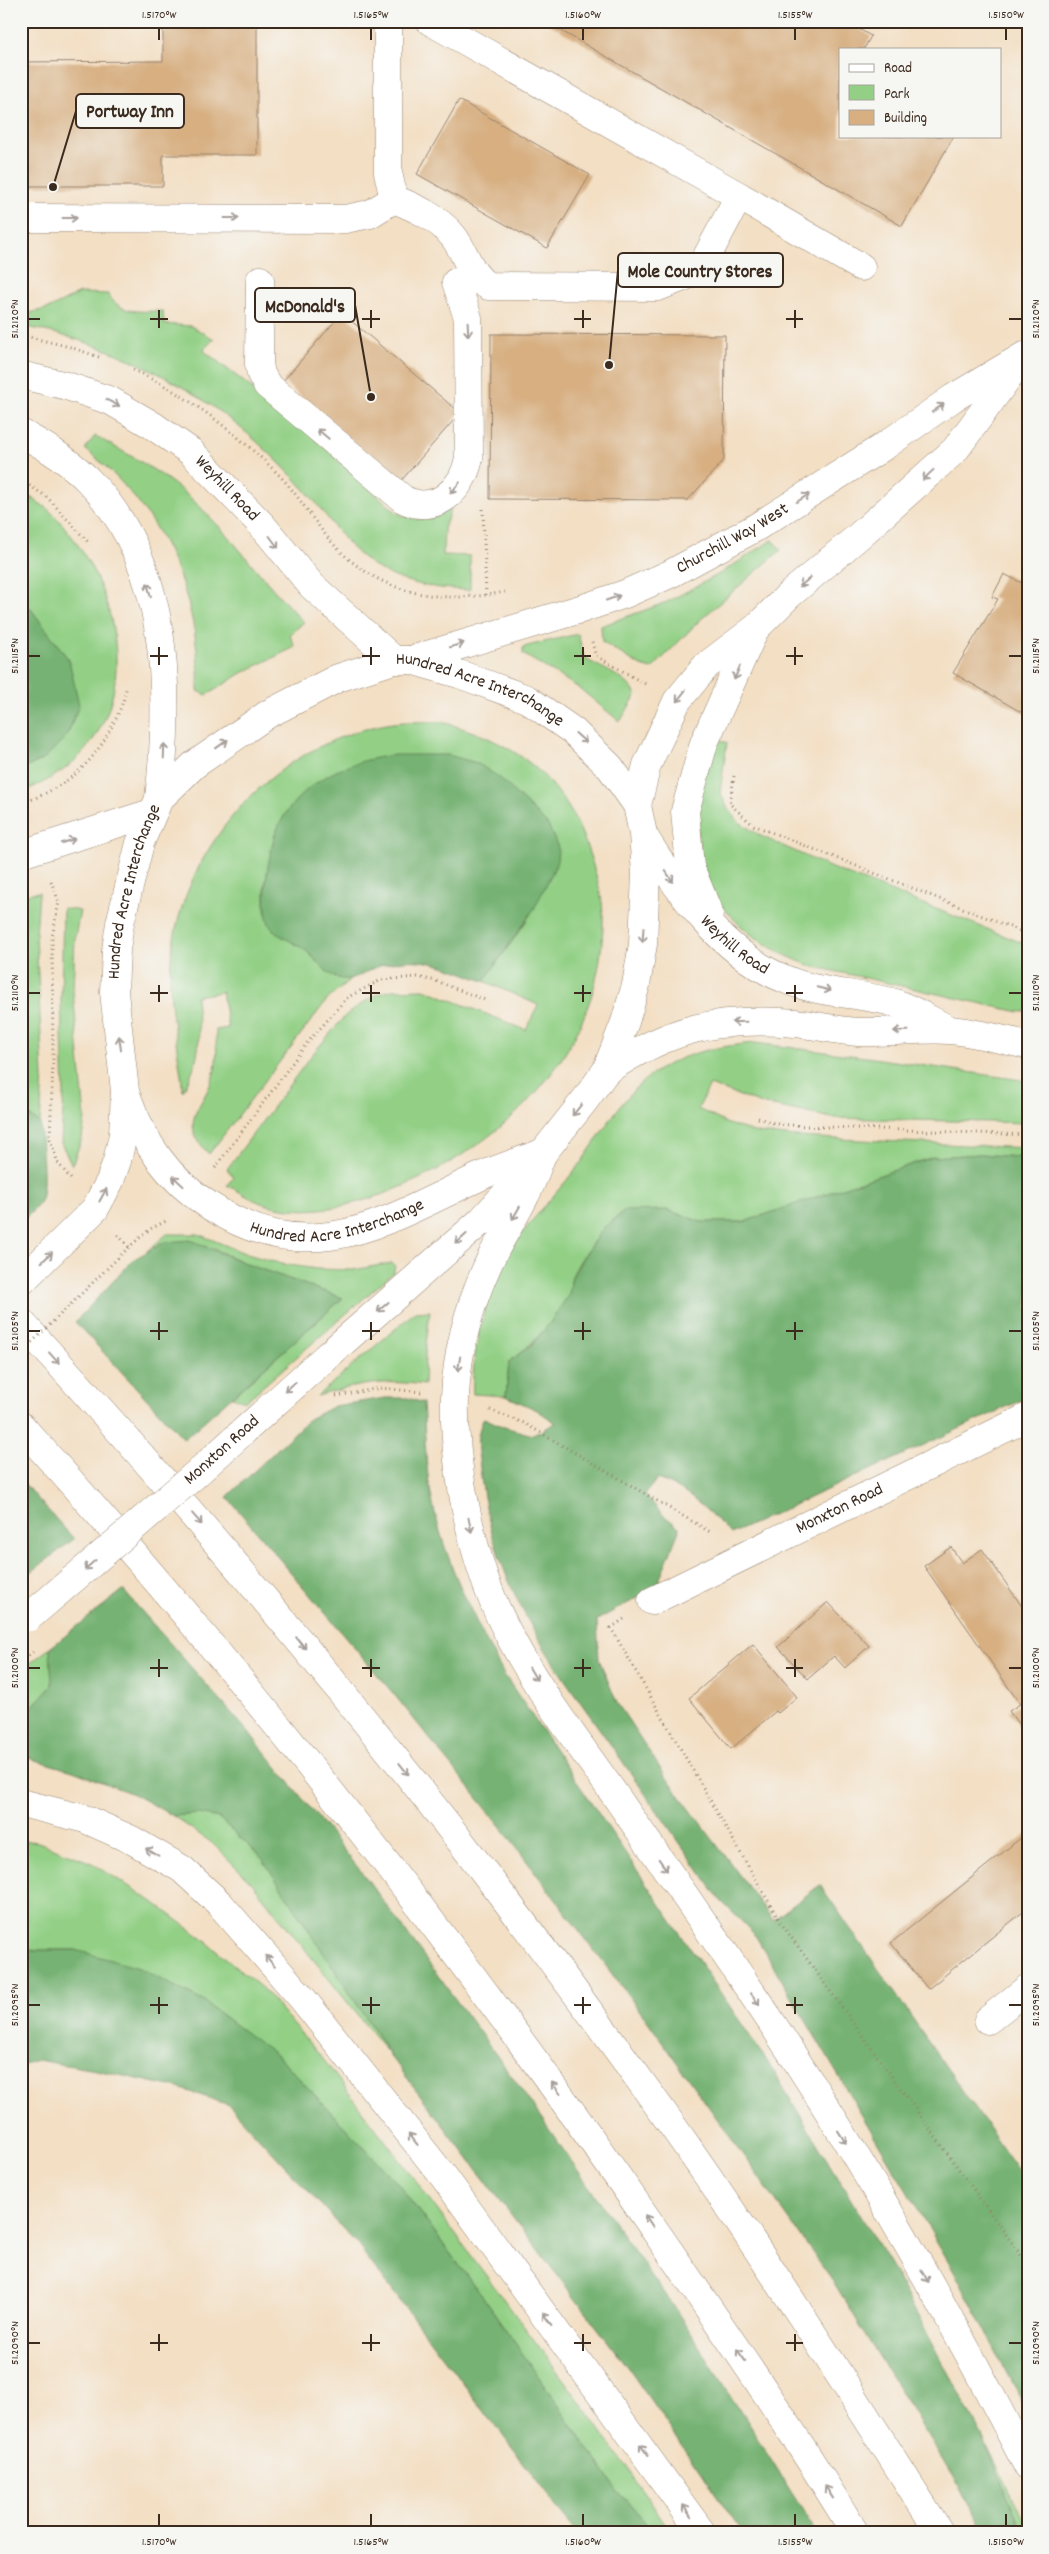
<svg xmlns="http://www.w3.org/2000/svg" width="1049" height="2554" font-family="Dekko,sans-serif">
<rect width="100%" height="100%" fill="#f6f6f2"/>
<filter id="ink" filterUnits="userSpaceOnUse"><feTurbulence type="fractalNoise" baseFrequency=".02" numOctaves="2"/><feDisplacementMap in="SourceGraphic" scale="10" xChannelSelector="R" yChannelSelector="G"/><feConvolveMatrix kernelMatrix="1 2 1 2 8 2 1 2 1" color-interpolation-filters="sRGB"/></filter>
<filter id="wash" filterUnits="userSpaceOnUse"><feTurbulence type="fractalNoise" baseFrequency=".0096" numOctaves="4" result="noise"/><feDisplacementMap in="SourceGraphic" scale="20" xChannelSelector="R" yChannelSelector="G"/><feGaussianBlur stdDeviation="1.12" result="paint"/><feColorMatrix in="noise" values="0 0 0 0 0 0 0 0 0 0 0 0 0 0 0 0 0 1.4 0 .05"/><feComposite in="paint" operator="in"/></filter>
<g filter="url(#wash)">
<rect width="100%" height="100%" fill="#f3dfc4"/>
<!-- green -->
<g fill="#93d086" stroke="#677d52">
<path d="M80,293L108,294C120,315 141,311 163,311L164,324L191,326L214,339L203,350L298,424L396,512C416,523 433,521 451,508L444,529L443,555L470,556V590C438,589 407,585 379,569C350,553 333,523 312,498C295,478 276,459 256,441C191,383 107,341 21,326V315L50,308Z"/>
<path d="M95,436C126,453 158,470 185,493C229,531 262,581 304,622L290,635L295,647L244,672L207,695L198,691C202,597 160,507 85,449Z"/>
<path d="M21,491C32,499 46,506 55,516C134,601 150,746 21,792V770L44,759L69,660L21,596Z"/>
<path d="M772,540L781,550L700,620L652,669L641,666L602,642L601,626L667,602L721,573Z"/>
<path d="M578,634L584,658C600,668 628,677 636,695L621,720L619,721L579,688L523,654V648L527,646Z"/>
<path d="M442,722C513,741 562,775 587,847C594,868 602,891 603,914C605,1035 528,1124 425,1176C376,1200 318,1220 264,1204C251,1200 239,1191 227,1185L234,1177L227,1169L311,1056L346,1015L375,995L392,990L424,989L526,1030L538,1005L484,981L525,923L557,863L536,813L517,795L395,755L289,809L275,834L265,884V911L273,930L306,950L337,978L351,979L327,1000L209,1154C175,1119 205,1109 214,1073C218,1060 216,1044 216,1030L228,1028L222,992L196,996C199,1038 204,1052 183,1091C178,1047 167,1003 171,959C183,843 277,741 393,723C409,721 426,722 442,722Z"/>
<path d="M716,738L727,743L720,792L727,807L739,822L761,836L834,869L1028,945V1011L1019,1012L811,966C744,941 697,900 698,823C699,813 698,802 700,793C703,774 710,756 716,738Z"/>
<path d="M39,892L36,935L43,1077L40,1123L21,1111V895Z"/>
<path d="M63,908L80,911L75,937L73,992L85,1118L82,1138L72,1165L61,1143L64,1093L61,1001Z"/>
<path d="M755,1043L873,1058L1028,1081V1123L832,1118L759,1103L710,1085L698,1109L728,1124L757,1133L797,1137L1028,1148V1158L981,1154L933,1157L744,1222H701L667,1210L604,1227C593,1243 580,1258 572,1276C570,1282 571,1289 569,1295C556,1322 532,1344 509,1362L506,1396L473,1394C471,1349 488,1279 515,1242C536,1214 561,1189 582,1161C605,1129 626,1089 660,1069C690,1051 721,1046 755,1043Z"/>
<path d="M167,1234H198L247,1254L282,1264L317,1269L353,1270L392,1263L395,1267L393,1273L246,1401L232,1397L343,1298L249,1265L212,1248L165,1242L146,1252Z"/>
<path d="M430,1311L425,1354L424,1385C386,1379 354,1385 317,1396L415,1312Z"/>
<path d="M50,1648L52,1685L21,1719V1670Z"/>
<path d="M199,1814L219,1818L262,1858L392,2058L252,1883L212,1843L173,1816Z"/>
<path d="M21,1840L38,1842L92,1863L152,1901L203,1939L263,1989L323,2059L403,2164L587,2411L672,2533H654L617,2490L488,2304L398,2184L280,2058L76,1950H21Z"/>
<path d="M981,2434L1028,2529V2533H1023Z"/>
</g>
<!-- forest -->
<g fill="#76b273" stroke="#586e48">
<path d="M21,596L69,660L79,705L67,736L44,759L21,770Z"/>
<path d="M395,755H448L477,763L500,778L548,825L558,847L557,863L534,909L484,981C459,972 430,958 403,961C395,962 385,964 377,967C364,972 352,983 338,978C325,974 316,959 306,951C297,943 283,939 274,931C256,916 270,843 279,825C301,781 349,760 395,755Z"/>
<path d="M21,1111L40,1123C41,1141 46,1183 41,1199C39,1207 27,1216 21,1223Z"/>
<path d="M981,1154L1028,1158V1397L731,1534C709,1512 687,1489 657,1479L645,1494L662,1514L680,1528L656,1588L597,1620L599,1659L617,1703L666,1777L773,1920L820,1885L1028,2185V2413L953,2269L755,1935L720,1900C684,1849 649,1799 613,1748C550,1659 495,1590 481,1477C479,1453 473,1440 484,1418L504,1427L533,1435L556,1423L537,1410L506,1396L509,1362L532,1344L549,1324L569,1294L572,1277L582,1259L604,1227L625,1211L667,1210L701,1222H744L933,1157Z"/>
<path d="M191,1240L249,1265L343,1298L184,1439L75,1322L134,1259L165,1242Z"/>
<path d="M385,1398H408L423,1403C425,1429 425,1456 429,1483C439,1550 471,1613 503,1673L771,2067L891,2266L981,2434L1023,2533H987L836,2286L649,2023L501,1827L392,1692L227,1497L309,1419L334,1406Z"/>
<path d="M21,1480L74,1539L21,1580Z"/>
<path d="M123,1590L257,1742L367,1879L511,2075L684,2322L817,2533H743L628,2368L392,2058L262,1858L219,1818L199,1814L173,1816L133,1794L73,1771L21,1756V1719L52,1685L50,1648Z"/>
<path d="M21,1950H76L139,1968L203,2001L280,2058L398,2184L488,2304L617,2490L654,2533H577L356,2243L229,2105L179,2088L96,2070L37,2060L21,2065Z"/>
</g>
<g id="blocks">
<!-- building -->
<g fill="#d7af81">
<path d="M163,21H257V155H163V186H21V62L163,61Z"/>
<path d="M544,21H845L871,36L864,49H840V136H954L902,226Z"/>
<path d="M459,100L590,175L547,248L417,174Z"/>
<path d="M342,313L460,413L400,482L283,381Z"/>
<path d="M491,334L725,335L724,460L688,500L490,499Z"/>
<path d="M1004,574L1028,586V716L953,673L998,599L992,597Z"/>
<path d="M951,1547L962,1563L982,1549L1028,1615V1738L1009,1711L1020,1704L924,1566Z"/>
<path d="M828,1602L869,1646L845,1668L834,1656L808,1679L778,1647Z"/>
<path d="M753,1644L797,1697L778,1713L776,1711L731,1749L689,1698Z"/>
<path d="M1028,1832V1908L928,1989L891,1943Z"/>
</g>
</g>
</g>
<g filter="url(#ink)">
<use href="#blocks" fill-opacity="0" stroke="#978471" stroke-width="1"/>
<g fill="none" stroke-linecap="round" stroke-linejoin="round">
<defs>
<g id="minor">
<path d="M388,21V173L394,199"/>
<path d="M739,196L861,267"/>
<path d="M394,199C416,208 437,217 453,236C466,252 469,275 488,286L658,287L686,276L705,260L739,196L430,21"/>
<path d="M21,218L345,219L370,214L394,199"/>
<path d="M260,280L259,364L261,374L267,385L403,499C435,516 463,490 469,458L468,318L456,282"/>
<path id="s1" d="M652,1601L1028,1417"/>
<path d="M988,2020L1028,1988"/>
</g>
<g id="major">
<path id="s2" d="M21,375L67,386L111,401L152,425L191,452L261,524L312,586L394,660"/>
<path d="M21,433C45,446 70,461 89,481C170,564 171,691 159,799"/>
<path id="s3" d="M411,660L584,608L625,594L670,574L755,528L886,445L953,398L1024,356"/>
<path d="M637,805L647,765L677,701L706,666L756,628L789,595L860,535L955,450L1017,365"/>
<path id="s4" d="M645,838C680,894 723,955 787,980C821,994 860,993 895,1003C912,1009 930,1020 946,1028"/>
<path d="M709,914L690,867L685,811L704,743L755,629"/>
<path d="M606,1071C670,1028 717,1017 795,1023C816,1025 838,1031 859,1032C889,1033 920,1028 950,1030C975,1032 1002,1040 1028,1045"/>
<path id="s5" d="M127,1097C144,1144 168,1179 210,1206C311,1272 385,1221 479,1177C498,1168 519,1162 539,1154"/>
<path id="s6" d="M21,1282L95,1209L110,1181L117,1161L123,1135L125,1091L114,992L116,950L120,923L140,843L159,799L194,765L268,714L338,678L394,660H411L459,674L527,699L573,731L610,767L637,805L643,834L646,873L643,944L636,985L625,1022L606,1071L585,1100L543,1153L481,1221L327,1356"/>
</g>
<g id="highway">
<path d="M21,854L151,813"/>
<path d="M543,1153C537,1166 533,1181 526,1194C515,1217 501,1237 490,1260C470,1303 457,1349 455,1397C453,1469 473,1565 506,1629C536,1689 579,1743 617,1798C668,1872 720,1945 770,2020C865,2164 950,2314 1028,2467"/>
<path d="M21,1322C251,1572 464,1835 662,2111C760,2248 850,2391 940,2533"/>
<path d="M21,1426C253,1683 467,1957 663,2242C729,2338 795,2433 855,2533"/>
<path d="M21,1803L85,1819L132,1840L182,1869L219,1903L302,1998L444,2177L702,2533"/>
</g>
</defs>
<!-- minor casing -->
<use href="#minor" stroke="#978471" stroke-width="29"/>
<!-- major casing -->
<use href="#major" stroke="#978471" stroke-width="29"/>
<!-- highway casing -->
<use href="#highway" stroke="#978471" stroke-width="29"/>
<!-- path -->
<g stroke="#978471" stroke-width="3" stroke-dasharray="1 4" stroke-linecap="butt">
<path d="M21,335L70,347L99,357"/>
<path d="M133,370C185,393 235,432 275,471C299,494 314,524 337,548C384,596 442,604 505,592"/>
<path d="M21,480L47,497L88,542"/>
<path d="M483,509L486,596"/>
<path d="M592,642L596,656L647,685"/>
<path d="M734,776L730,804L753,825L1028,934"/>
<path d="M28,814L24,803C67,785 91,767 112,726C118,715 124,702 126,689"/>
<path d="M51,881L59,902L52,937L53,1062L50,1139L58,1163L71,1179"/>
<path d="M758,1118L777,1124L805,1126L1028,1135"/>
<path d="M215,1168L307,1043L348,997L381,980L417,977L436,981L485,1000"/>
<path d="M118,1235L129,1247L150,1229L168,1220"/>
<path d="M336,1396L380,1388L422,1392"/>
<path d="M490,1410L524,1423L712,1533"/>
<path d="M624,1619L611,1628L781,1923L1028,2265"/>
<path d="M21,1662L33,1652"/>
</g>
<!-- minor -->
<use href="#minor" stroke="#fff" stroke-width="28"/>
<!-- major -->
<use href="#major" stroke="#fff" stroke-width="28"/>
<!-- highway -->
<use href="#highway" stroke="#fff" stroke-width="28"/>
<defs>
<g id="major-bridge">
<path id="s7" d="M29,1617L196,1474L327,1356"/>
</g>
</defs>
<!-- major-bridge casing -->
<use href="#major-bridge" stroke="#978471" stroke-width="29" stroke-linecap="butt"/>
<!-- path-bridge -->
<path stroke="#978471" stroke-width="3" stroke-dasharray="1 4" stroke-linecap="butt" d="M21,1353L129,1247"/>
<!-- major-bridge -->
<use href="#major-bridge" stroke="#fff" stroke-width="28"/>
</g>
<!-- one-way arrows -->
<defs><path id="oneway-shaft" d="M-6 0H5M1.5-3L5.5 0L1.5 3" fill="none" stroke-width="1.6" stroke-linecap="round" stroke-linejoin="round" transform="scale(1.25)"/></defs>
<g stroke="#a79f9a">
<use href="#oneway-shaft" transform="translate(70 218)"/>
<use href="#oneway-shaft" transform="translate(232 218)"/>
<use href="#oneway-shaft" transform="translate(468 329) rotate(87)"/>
<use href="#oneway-shaft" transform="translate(113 403) rotate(26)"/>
<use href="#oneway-shaft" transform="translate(938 408) rotate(-35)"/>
<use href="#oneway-shaft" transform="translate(323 434) rotate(-140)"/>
<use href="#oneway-shaft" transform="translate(928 475) rotate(137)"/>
<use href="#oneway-shaft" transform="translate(455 488) rotate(130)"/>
<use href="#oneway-shaft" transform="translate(803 498) rotate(-32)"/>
<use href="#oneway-shaft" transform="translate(274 542) rotate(53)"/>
<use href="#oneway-shaft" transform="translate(805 582) rotate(141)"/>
<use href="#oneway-shaft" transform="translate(149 590) rotate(-104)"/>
<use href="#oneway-shaft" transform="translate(613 598) rotate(-19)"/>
<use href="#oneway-shaft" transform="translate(457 645) rotate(-17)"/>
<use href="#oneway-shaft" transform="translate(737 673) rotate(113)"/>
<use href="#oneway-shaft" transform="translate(681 696) rotate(128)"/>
<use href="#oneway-shaft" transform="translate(581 738) rotate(42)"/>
<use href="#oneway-shaft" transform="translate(222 744) rotate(-36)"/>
<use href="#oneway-shaft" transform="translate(164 751) rotate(-88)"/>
<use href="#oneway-shaft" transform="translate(68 841) rotate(-18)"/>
<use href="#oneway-shaft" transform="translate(669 876) rotate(56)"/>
<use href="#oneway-shaft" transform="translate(643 935) rotate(94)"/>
<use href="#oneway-shaft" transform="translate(824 989) rotate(13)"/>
<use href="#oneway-shaft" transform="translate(739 1022) rotate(178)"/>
<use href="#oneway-shaft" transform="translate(901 1031) rotate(179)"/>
<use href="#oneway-shaft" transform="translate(120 1043) rotate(-98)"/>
<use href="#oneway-shaft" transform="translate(577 1110) rotate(129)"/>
<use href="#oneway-shaft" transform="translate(178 1181) rotate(-137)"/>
<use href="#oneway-shaft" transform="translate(103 1195) rotate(-61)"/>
<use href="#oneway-shaft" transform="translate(516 1213) rotate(120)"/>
<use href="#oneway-shaft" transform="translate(461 1239) rotate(138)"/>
<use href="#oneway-shaft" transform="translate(47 1257) rotate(-44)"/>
<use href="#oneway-shaft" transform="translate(383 1307) rotate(139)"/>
<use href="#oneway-shaft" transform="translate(54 1358) rotate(48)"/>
<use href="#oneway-shaft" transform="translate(459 1364) rotate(99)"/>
<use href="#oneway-shaft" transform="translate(290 1387) rotate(139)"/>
<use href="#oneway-shaft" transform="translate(197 1519) rotate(49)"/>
<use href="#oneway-shaft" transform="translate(470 1525) rotate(78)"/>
<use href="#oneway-shaft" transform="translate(90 1565) rotate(139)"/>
<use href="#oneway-shaft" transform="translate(301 1643) rotate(50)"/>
<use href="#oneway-shaft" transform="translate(533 1674) rotate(59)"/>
<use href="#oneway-shaft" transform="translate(404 1769) rotate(51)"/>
<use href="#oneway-shaft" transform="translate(152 1852) rotate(-150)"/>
<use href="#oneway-shaft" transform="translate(663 1865) rotate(55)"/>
<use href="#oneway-shaft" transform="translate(270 1961) rotate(-130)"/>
<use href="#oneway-shaft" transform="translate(755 1999) rotate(55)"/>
<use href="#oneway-shaft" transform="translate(556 2088) rotate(-127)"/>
<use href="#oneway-shaft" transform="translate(842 2137) rotate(58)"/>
<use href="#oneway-shaft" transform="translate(413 2139) rotate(-128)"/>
<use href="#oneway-shaft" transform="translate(649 2221) rotate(-124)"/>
<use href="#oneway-shaft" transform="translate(925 2276) rotate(60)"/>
<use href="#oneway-shaft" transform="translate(547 2319) rotate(-126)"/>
<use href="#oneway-shaft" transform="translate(741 2355) rotate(-125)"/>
<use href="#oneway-shaft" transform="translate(644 2450) rotate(-126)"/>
<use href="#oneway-shaft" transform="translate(829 2492) rotate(-122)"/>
<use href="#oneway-shaft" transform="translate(687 2511) rotate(-124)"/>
</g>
</g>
<!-- ticks -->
<path fill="none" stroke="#3b2a1e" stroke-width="2" d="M159,28V40M371,28V40M583,28V40M795,28V40M1006,28V40M159,310V328M371,310V328M583,310V328M795,310V328M28,319H40M150,319H168M362,319H380M574,319H591M786,319H803M1009,319H1022M159,647V665M371,647V665M583,647V665M795,647V665M28,656H40M150,656H168M362,656H380M574,656H591M786,656H803M1009,656H1022M159,985V1002M371,985V1002M583,985V1002M795,985V1002M28,993H40M150,993H168M362,993H380M574,993H591M786,993H803M1009,993H1022M159,1322V1340M371,1322V1340M583,1322V1340M795,1322V1340M28,1331H40M150,1331H168M362,1331H380M574,1331H591M786,1331H803M1009,1331H1022M159,1659V1677M371,1659V1677M583,1659V1677M795,1659V1677M28,1668H40M150,1668H168M362,1668H380M574,1668H591M786,1668H803M1009,1668H1022M159,1997V2014M371,1997V2014M583,1997V2014M795,1997V2014M28,2005H40M150,2005H168M362,2005H380M574,2005H591M786,2005H803M1009,2005H1022M159,2334V2351M371,2334V2351M583,2334V2351M795,2334V2351M28,2343H40M150,2343H168M362,2343H380M574,2343H591M786,2343H803M1009,2343H1022M159,2514V2526M371,2514V2526M583,2514V2526M795,2514V2526M1006,2514V2526"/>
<g text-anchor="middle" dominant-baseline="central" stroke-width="4" stroke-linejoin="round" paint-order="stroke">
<!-- street labels -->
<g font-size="18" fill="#3b2a1e" stroke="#f6f6f2">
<text stroke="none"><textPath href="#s2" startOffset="240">Weyhill Road</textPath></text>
<text stroke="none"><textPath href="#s3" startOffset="345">Churchill Way West</textPath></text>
<text stroke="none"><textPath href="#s6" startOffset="895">Hundred Acre Interchange</textPath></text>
<text stroke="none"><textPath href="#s6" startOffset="430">Hundred Acre Interchange</textPath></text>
<text stroke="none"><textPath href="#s4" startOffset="141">Weyhill Road</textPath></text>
<text stroke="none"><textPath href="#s5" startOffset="275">Hundred Acre Interchange</textPath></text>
<text stroke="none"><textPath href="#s7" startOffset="255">Monxton Road</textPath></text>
<text stroke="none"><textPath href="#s1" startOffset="209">Monxton Road</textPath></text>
</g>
</g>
<!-- callouts -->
<path fill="none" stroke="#3b2a1e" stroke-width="2" d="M53 187L76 111M609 365L618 270M371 397L355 305"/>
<g fill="#3b2a1e" stroke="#f6f6f2" stroke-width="2">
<circle cx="53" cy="187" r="5"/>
<circle cx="609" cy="365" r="5"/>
<circle cx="371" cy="397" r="5"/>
</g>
<g fill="#f6f6f2" stroke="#3b2a1e" stroke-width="2">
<rect x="76" y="94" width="108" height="34" rx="5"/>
<rect x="618" y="253" width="165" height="34" rx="5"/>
<rect x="255" y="288" width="100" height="34" rx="5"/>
</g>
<g font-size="19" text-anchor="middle" font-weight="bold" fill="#3b2a1e">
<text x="130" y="117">Portway Inn</text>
<text x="700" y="277">Mole Country Stores</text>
<text x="305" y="312">McDonald's</text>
</g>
<!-- margin -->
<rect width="1049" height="2554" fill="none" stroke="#f6f6f2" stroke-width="55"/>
<!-- legend -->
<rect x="839" y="48" width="162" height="90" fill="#f6f6f2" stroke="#aba49d"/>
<rect x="849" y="64" width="25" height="8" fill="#ffffff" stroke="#aba49d"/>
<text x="884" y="72" font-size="15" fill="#3b2a1e">Road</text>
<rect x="849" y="85" width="25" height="15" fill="#93d086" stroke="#aba49d"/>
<text x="884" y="98" font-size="15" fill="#3b2a1e">Park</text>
<rect x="849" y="110" width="25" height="15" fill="#d7af81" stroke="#aba49d"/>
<text x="884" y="122" font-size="15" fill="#3b2a1e">Building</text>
<rect x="28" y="28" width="994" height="2498" fill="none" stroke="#3b2a1e" stroke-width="2"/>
<g font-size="12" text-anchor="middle" fill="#3b2a1e">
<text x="159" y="18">1.5170°W</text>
<text x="371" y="18">1.5165°W</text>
<text x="583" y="18">1.5160°W</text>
<text x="795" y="18">1.5155°W</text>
<text x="1006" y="18">1.5150°W</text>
<text transform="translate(14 319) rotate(-90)" y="4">51.2120°N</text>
<text transform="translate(1035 319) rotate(-90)" y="4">51.2120°N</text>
<text transform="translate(14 656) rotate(-90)" y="4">51.2115°N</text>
<text transform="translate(1035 656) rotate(-90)" y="4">51.2115°N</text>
<text transform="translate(14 993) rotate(-90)" y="4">51.2110°N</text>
<text transform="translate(1035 993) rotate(-90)" y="4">51.2110°N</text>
<text transform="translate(14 1331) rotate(-90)" y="4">51.2105°N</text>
<text transform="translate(1035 1331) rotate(-90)" y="4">51.2105°N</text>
<text transform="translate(14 1668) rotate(-90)" y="4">51.2100°N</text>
<text transform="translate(1035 1668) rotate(-90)" y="4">51.2100°N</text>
<text transform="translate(14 2005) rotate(-90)" y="4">51.2095°N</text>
<text transform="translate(1035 2005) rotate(-90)" y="4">51.2095°N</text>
<text transform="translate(14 2343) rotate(-90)" y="4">51.2090°N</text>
<text transform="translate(1035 2343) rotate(-90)" y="4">51.2090°N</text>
<text x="159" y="2545">1.5170°W</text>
<text x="371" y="2545">1.5165°W</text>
<text x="583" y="2545">1.5160°W</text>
<text x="795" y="2545">1.5155°W</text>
<text x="1006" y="2545">1.5150°W</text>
</g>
</svg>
